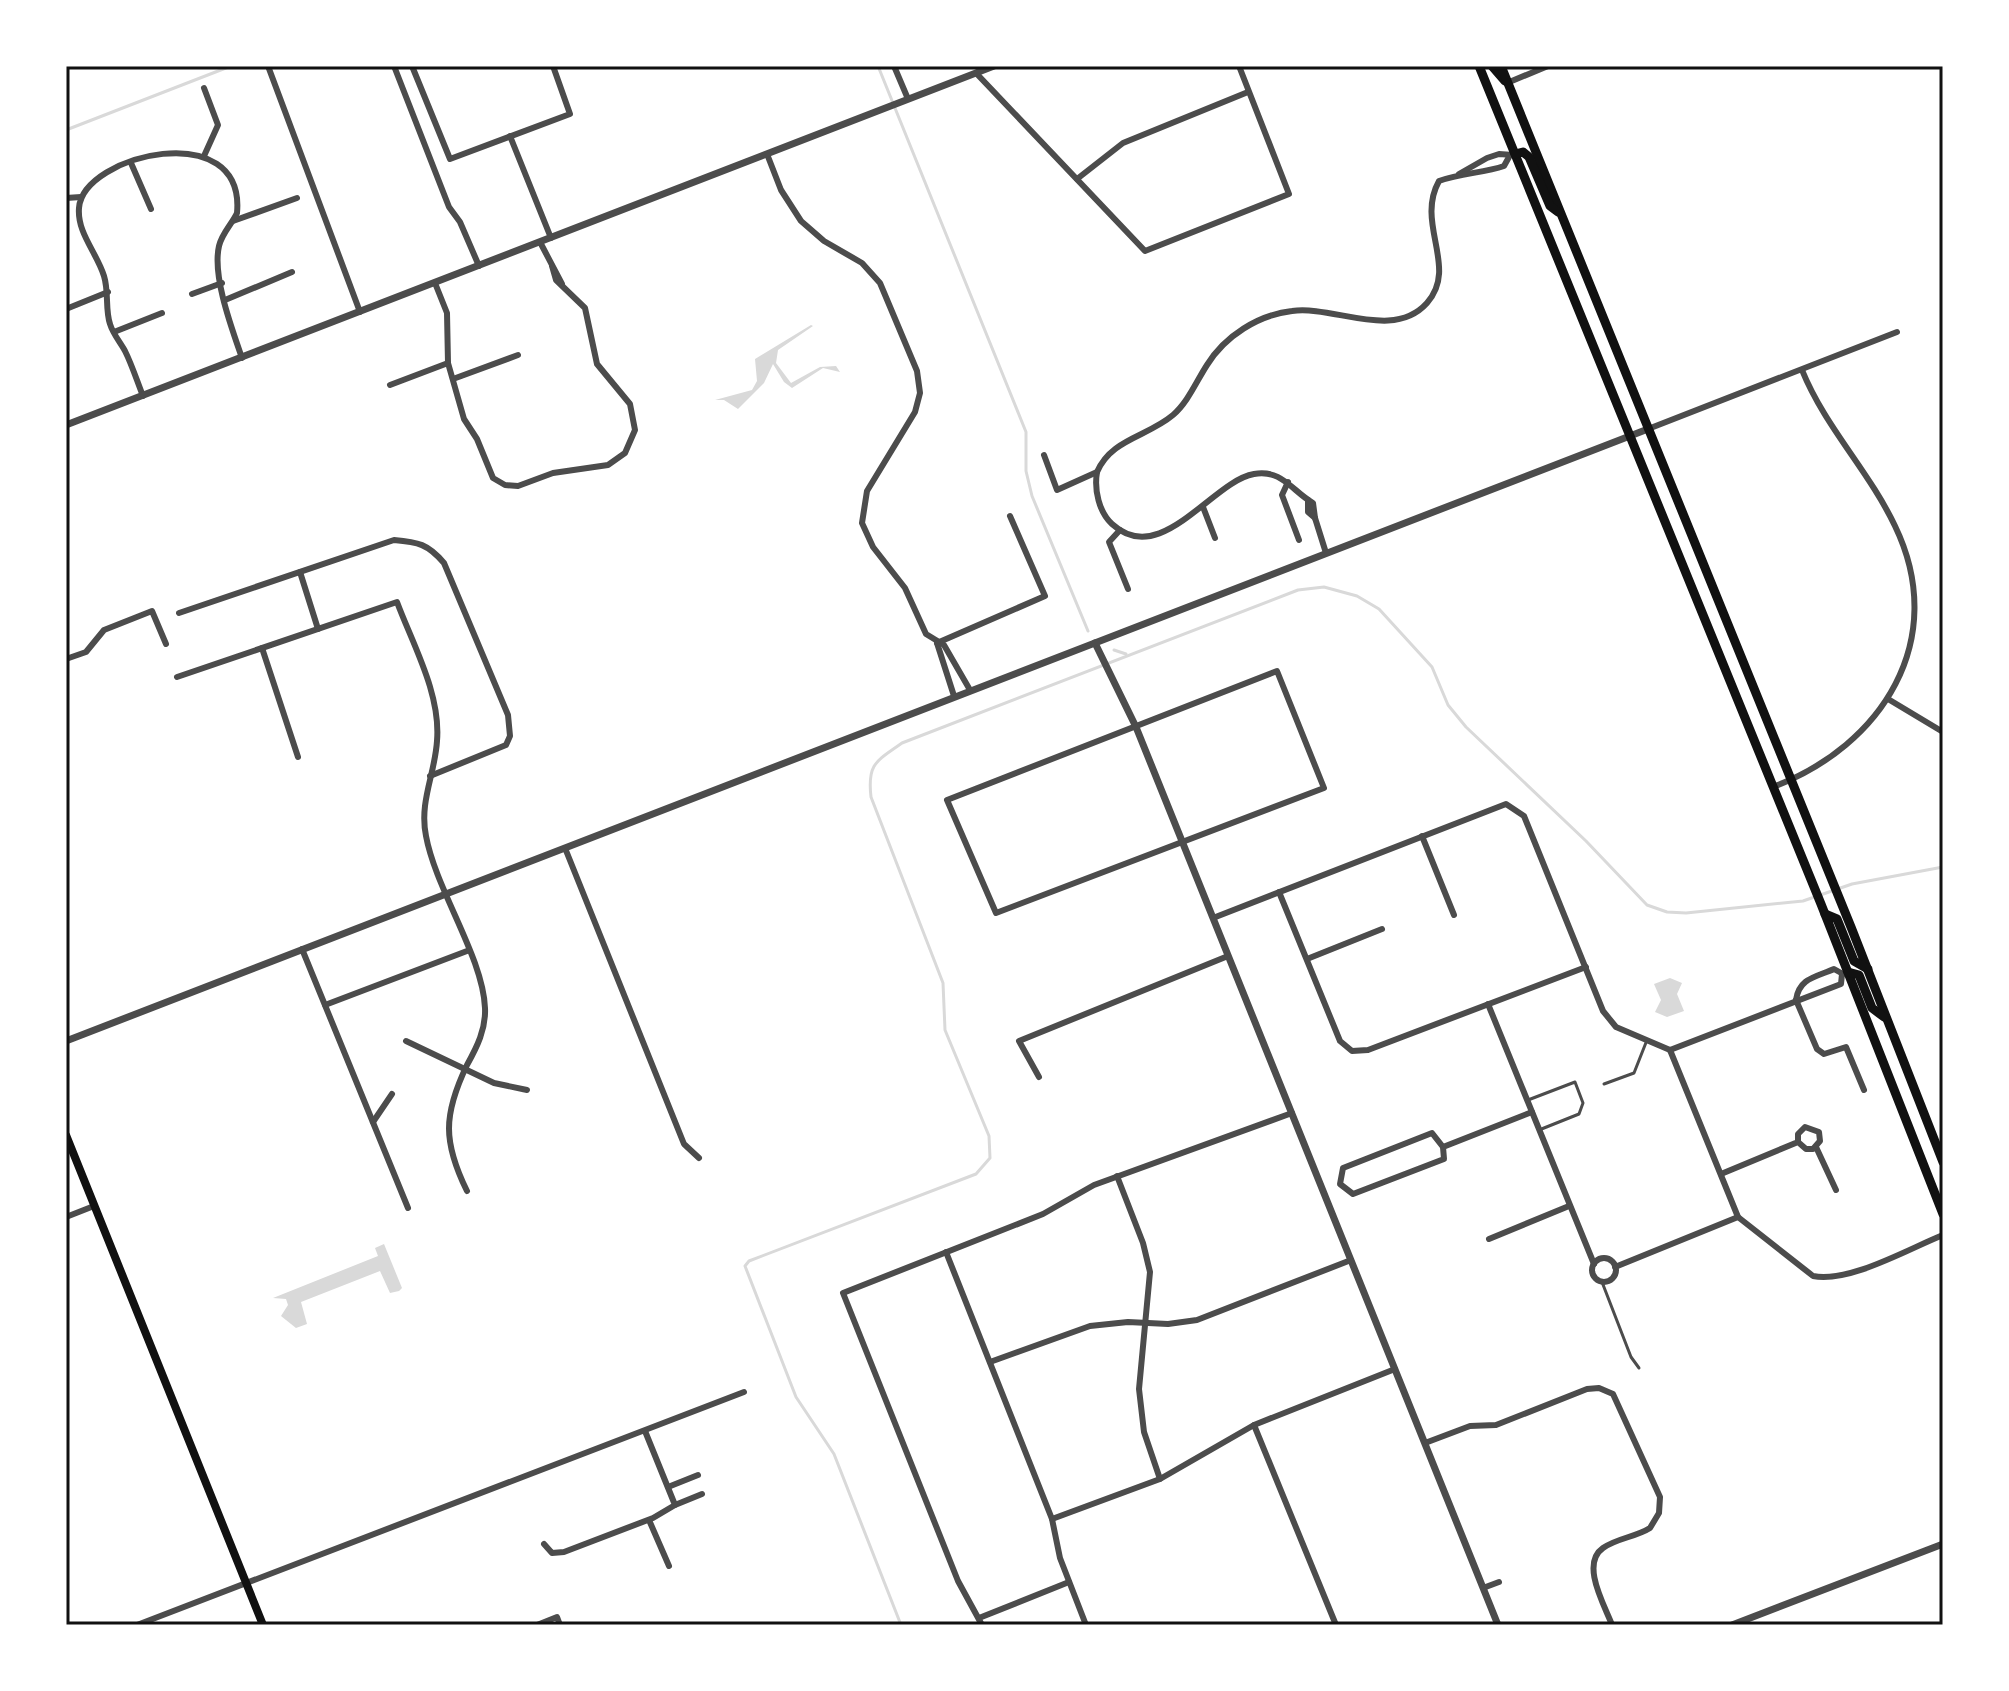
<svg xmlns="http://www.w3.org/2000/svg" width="2009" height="1691" font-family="'IBM Plex Sans',sans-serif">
<rect width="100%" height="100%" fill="#fff"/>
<!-- water -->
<g fill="#d9d9d9">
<path d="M811,325L813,326L778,350L776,363L791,383L820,367L836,366L840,372L823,368L792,388L784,382L773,364L764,383L738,409L724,400H715L752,390L757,381L755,359Z"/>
<path d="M1670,978L1682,983L1677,994L1684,1011L1667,1017L1655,1012L1661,1000L1654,984Z"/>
<path d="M384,1244L402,1288L399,1291L390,1293L380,1271L301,1302L307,1324L296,1328L281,1316L288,1305L286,1299L273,1298L378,1256L375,1248Z"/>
</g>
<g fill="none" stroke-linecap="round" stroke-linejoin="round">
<!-- stream -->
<g stroke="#d9d9d9" stroke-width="3">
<path d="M878,66L1026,432V471L1032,496L1088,631"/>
<path d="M66,130L231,66"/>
<path d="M1114,650L1126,654"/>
<path d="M901,1625L834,1454L796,1397L745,1266L749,1261L976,1174L990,1158L989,1136L945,1030L943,983L871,797C867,763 877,761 902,743L1298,590L1324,587L1357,596L1379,609L1432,667L1448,705L1466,727L1586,841L1647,905L1667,912L1686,913L1803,901L1852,884L1943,867"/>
</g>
<!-- service -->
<g stroke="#4c4c4c" stroke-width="3">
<path d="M1604,1084L1634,1073L1647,1040"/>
<path d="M1528,1100L1575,1082L1583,1103L1579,1114L1539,1130"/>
<path d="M1602,1282L1631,1357L1639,1368"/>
</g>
<!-- minor -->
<g stroke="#4c4c4c" stroke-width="6">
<path d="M268,66L360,312"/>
<path d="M394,66L449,207L460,222L479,266"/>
<path d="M412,66L450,159L570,114L553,66"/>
<path d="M894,66L908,99"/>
<path d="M976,73L1145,251L1289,194L1239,66"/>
<path d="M1507,83L1548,66"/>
<path d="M510,136L551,238"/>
<path d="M767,154L781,190L801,221L824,241L862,263L880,283L917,371L920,393L915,412L867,491L862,523L873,547L905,588L926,634L944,645L970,690"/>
<path d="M204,156L218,125L204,88"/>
<path d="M131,163L151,209"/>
<path d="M1459,174L1487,158L1499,154L1513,155"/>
<path d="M1077,179L1123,143L1248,92"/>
<path d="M66,198L81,197"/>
<path d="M233,221L297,198"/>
<path d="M540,242L562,284"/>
<path d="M435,283L447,313L448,363L464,419L477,439L493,478L505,485L518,486L553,473L608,465L625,453L635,430L630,404L597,364L585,308L556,280L552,266"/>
<path d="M192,294L222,283"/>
<path d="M225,300L292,272"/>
<path d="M66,309L108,292"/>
<path d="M114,332L162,313"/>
<path d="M453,379L518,355"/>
<path d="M390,385L448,363"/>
<path d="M143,396C137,381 132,365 125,351C120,342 113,334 110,324C105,309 109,292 104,276C97,253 77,233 79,208C83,154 246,116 237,213C232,224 222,233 219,246C212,276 232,329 242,358"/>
<path d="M1648,429L1897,332"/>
<path d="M1044,455L1057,490L1097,472C1111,439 1147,437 1173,415C1188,402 1196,382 1207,365C1225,336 1258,315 1292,311C1334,305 1393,341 1427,303C1459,267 1415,224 1439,181C1461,173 1484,173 1504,166L1509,157"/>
<path d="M1097,472C1094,490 1099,512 1112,524C1161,569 1212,481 1254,474C1282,469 1292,491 1313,503L1315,518"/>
<path d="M1288,482L1282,495L1299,540"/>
<path d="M1308,500V512L1315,518L1326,553"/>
<path d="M1203,507L1215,538"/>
<path d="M1120,530L1109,542L1128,589"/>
<path d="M300,572L318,629"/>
<path d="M179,613L394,540C418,542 428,544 444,563L508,715L510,736L506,745L430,776"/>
<path d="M937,643L1045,596L1010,516"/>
<path d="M937,643L954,696"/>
<path d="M262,648L298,757"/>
<path d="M66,659L86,652L104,630L152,611L166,644"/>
<path d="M1277,671L1324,788L996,913L947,800Z"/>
<path d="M177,677L397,602C413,645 441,694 437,741C435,774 419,802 426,836C436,890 483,957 485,1008C486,1029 477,1047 467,1065C443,1115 443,1142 467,1191"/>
<path d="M1888,699L1943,732"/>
<path d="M1773,787C1882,746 1950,640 1895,526C1869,471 1825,427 1802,370"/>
<path d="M1422,836L1454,915"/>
<path d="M565,848L684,1144L699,1158"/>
<path d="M1279,892L1340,1041L1352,1051L1368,1050L1586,967"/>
<path d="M1213,918L1506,804L1524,816L1603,1011L1616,1027L1670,1050L1841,984L1842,974"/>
<path d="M302,949L408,1208"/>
<path d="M1307,959L1382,929"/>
<path d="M1796,1000L1817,1049L1824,1054L1846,1047L1864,1090"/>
<path d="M1796,1000C1799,978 1816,977 1834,969L1843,974"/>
<path d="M1488,1004L1594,1264"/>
<path d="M325,1005L467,951"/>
<path d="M406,1041L494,1083L527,1090"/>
<path d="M1670,1050L1738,1217L1813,1276C1850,1283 1908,1249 1943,1235"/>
<path d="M1039,1077L1019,1041L1228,956"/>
<path d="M373,1122L392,1094"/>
<path d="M1432,1133L1443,1147L1444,1159L1353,1194L1340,1184L1343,1168Z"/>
<path d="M1443,1147L1532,1112"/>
<path d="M1816,1147L1836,1190"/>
<path d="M1721,1174L1798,1142L1806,1149H1813L1820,1141L1819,1132L1805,1127L1798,1134V1142"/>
<path d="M1117,1176L1143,1243L1150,1272L1139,1389L1144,1432L1160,1479"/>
<path d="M66,1217L94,1206"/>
<path d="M1489,1239L1569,1206"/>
<path d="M946,1252L1052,1519L1060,1558L1086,1625"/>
<circle cx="1604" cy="1270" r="12"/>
<path d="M1615,1267L1738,1217"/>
<path d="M990,1362L1090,1326L1128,1322L1168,1324L1197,1320L1351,1260"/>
<path d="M1254,1425L1336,1625"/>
<path d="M1425,1443L1470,1426L1496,1425L1587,1389L1599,1388L1613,1394L1660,1497L1659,1513L1650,1528C1636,1537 1617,1538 1603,1548C1580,1564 1605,1606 1612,1625"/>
<path d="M668,1487L698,1475"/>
<path d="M675,1505L702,1494"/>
<path d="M1052,1519L1160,1479L1254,1425L1395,1369"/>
<path d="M649,1520L669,1566"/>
<path d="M544,1544L552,1553L564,1552L653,1518L675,1505L645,1431"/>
<path d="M1483,1588L1499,1582"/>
<path d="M979,1618L1069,1582"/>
<path d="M137,1625L744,1392"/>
<path d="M537,1625L557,1617L560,1625"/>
<path d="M982,1625L958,1581L843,1293L1043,1214L1094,1185L1292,1113"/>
</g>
<!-- tertiary -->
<g stroke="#4c4c4c" stroke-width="7">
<path d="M66,425L994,66"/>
<path d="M1095,643L1136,727L1498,1625"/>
<path d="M66,1041L1648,429"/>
<path d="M1732,1625L1943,1544"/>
</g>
<!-- secondary -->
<path stroke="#111" stroke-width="8" d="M66,1135L263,1625"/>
<!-- primary -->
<g stroke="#111" stroke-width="9">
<path d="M1479,66L1821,904L1943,1214"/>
<path d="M1492,66L1505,81"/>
<path d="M1501,66L1851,927L1943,1162"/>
<path d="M1515,154L1523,152L1529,157L1550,206L1558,212"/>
<path d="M1825,914L1837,919L1854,961L1868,969"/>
<path d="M1848,972L1859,975L1872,1008L1884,1017"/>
</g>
</g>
<!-- border -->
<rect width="2009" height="1691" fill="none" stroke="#ffffff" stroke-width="136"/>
<rect x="68" y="68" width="1873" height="1555" fill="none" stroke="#111" stroke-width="3"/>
</svg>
